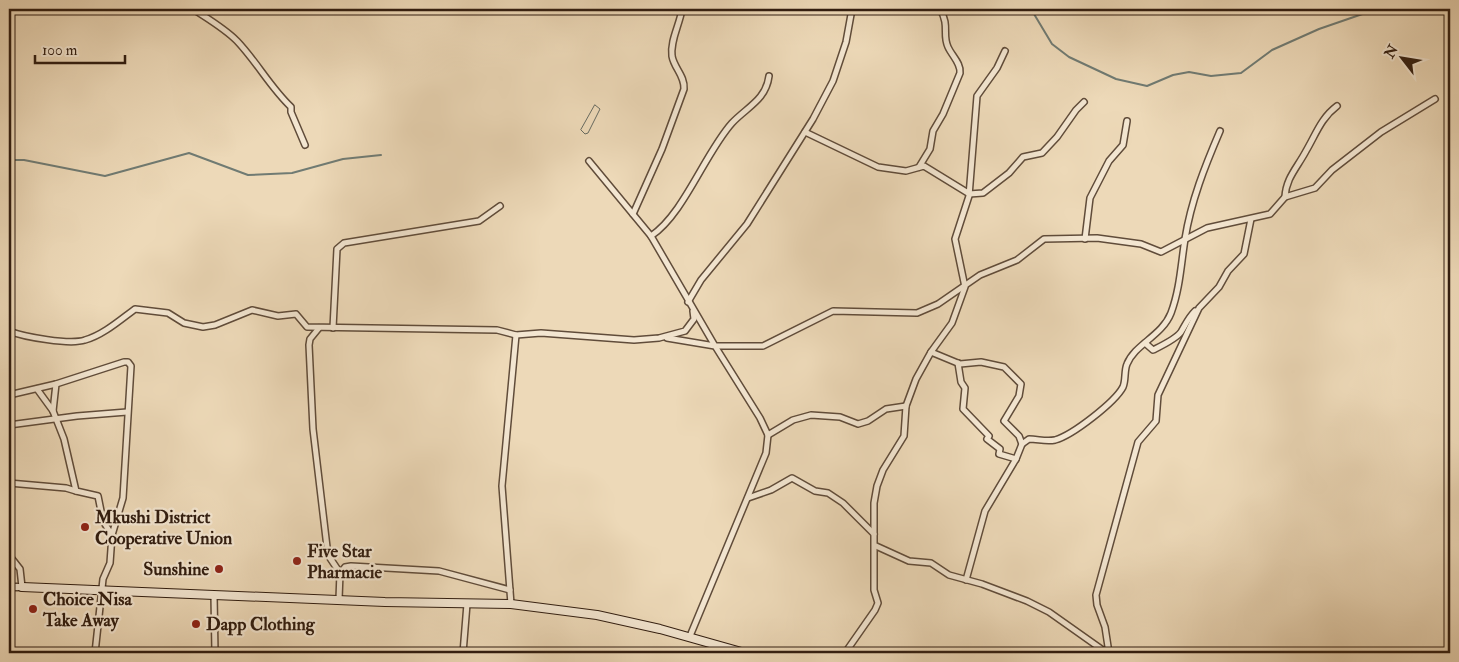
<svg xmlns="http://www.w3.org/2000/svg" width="1459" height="662" font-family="'IM FELL Double Pica',serif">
<rect width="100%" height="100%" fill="#edd9b8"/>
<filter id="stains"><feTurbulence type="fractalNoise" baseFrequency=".004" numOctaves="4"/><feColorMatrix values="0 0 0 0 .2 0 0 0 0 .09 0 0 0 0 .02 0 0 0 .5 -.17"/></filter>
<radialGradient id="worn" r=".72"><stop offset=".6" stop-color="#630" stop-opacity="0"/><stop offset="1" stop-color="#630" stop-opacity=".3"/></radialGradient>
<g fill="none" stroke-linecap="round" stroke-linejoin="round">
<!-- shore -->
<path stroke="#666b62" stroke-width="1" d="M595,105L600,109L588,133L585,134L581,130Z"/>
<!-- stream -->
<g stroke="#707b73" stroke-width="2">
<path d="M1031,9L1052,44L1069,57L1116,79L1147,86L1173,75L1189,72L1211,76L1241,73L1272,50L1319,29L1377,9"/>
<path d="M9,160H24L105,176L189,153L248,175L292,173L343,159L381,155"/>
</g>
<defs>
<g id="minor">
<path d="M193,9C208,19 224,28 237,41C257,62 270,87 291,107V112L305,145"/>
<path d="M805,132L878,167L906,171L924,166L968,193"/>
<path d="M589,161L651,236L715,346H763L833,311L917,313L938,304L980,275L1017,260L1044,239L1097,238L1141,244L1161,252L1207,228L1270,214L1285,197L1315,188L1332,170L1381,132L1435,99"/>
<path d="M919,167L930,149L933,131L943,114L960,73C961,63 952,56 948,47C942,34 950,26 940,9"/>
<path d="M969,194L983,193L1009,173L1023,157L1042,153L1057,137L1076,110L1084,102"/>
<path d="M1285,197C1286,178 1297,168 1306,151C1316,134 1321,118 1337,106"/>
<path d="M633,214L662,149L684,89C685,76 674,68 672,56C670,40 680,24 682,9"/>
<path d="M651,236C684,214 705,153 732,123C747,107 766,100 769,76"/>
<path d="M1085,239L1090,198L1109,161L1123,145L1127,121"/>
<path d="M688,302L701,280L747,224L813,119L833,81L846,42L852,9"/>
<path d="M319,328L310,339L309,345L313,429L327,547L330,558L340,573L339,599"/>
<path d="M333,328L337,249L344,243L479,221L500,206"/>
<path d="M9,331C24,337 70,345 85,340C103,335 120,320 135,309L168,313L184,323L203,327L215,325L252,310L278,316L296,314L307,327L497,330L516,335L541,333L634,340L659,338L685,331L694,319L693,311"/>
<path d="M667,338L715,346L760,418L768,435L766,453L690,636"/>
<path d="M1145,343L1153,350C1161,346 1176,339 1181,332C1186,324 1188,318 1195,311"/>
<path d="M931,352L960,364L981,362L1004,367L1021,384L1019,396L1004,421L1019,436L1022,444"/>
<path d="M958,363L961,382L965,388L963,409L989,436L987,439L1000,449L999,454L1016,459"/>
<path d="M37,389L53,411L64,439L76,491L98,496L103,521L112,535"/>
<path d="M9,395L56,384L124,362H128L131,366L123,498L112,535L110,563L103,579L95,653"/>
<path d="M53,411L56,384"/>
<path d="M9,425L77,416L127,412"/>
<path d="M768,435L793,420L811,415L840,417L858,424L868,421L886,409L906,406"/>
<path d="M9,483L66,488L76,491"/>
<path d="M748,498L771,490L792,478L815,491L828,493L843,503L874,534"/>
<path d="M876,546L909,561L931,563L949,575L982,584L1027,601L1049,612L1107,653"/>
<path d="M9,555L20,569L22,587"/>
<path d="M340,573L345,567L351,566L439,571L510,590"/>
<path d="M966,580L985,511L1016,459L1022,444L1029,439C1038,439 1046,442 1055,440C1073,435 1115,402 1123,387C1126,380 1124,371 1127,364C1135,344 1162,336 1171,313C1180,289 1181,264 1185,239C1191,201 1205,166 1220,131"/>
<path d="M214,595L215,653"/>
<path d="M511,604L502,486L516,335"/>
<path d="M9,651L36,652"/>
<path d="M463,653L467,604"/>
<path d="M845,653L875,610L878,603L874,590V503L877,486L883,470L904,436L906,406L916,379L931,352L952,323L965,287L955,239L969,196L977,96L997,68L1005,51"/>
<path d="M1109,653L1105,627L1097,605L1096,595L1138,442L1156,421L1158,395L1199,308L1219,287L1228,271L1244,254L1251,219"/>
</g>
<path id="tertiary" d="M9,587H22"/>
<path id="secondary" d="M22,587L385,602L511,604L597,615L660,629L745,653"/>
</defs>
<!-- minor casing -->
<use href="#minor" stroke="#604c3a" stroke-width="8"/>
<!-- tertiary casing -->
<use href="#tertiary" stroke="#604c3a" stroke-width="9"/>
<!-- secondary casing -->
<use href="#secondary" stroke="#311d10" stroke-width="10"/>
<!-- minor -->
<use href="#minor" stroke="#f3e6d1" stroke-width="5"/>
<!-- tertiary -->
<use href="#tertiary" stroke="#f3e6d1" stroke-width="6"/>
<!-- secondary -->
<use href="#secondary" stroke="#f3e6d1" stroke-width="8"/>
</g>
<!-- markers -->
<g fill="#8f2418" stroke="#f3e6d1" stroke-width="2">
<circle cx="85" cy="527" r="5"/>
<circle cx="297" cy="561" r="5"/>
<circle cx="219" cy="569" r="5"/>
<circle cx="33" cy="609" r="5"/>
<circle cx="196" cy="624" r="5"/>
</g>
<g text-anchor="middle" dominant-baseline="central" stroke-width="4.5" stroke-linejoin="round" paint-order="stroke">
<!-- poi labels -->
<g font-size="18" font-weight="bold" fill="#311d10" stroke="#f3e6d1" text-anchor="start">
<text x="95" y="517">Mkushi District<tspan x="95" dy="21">Cooperative Union</tspan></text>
<text x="307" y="551">Five Star<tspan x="307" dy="21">Pharmacie</tspan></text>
<text x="209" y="569" text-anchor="end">Sunshine</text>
<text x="43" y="599">Choice Nisa<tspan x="43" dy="21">Take Away</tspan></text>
<text x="206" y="624">Dapp Clothing</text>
</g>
</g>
<!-- margin -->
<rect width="1459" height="662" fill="none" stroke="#edd9b8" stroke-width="30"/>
<rect x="10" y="10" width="1439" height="642" fill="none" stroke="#311d10" stroke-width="2.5"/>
<rect x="15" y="15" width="1429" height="632" fill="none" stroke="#311d10"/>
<!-- north arrow -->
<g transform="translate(1402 58) rotate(301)" stroke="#f3e6d1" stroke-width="4" paint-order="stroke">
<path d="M0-4L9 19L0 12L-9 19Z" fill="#311d10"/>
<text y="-8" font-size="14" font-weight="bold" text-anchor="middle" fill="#311d10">N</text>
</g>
<!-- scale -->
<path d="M35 55v8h90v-8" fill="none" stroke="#311d10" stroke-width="2.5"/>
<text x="42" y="55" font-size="15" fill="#311d10" stroke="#f3e6d1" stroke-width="4" paint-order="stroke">100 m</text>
<rect width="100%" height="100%" filter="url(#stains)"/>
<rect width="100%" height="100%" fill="url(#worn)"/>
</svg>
